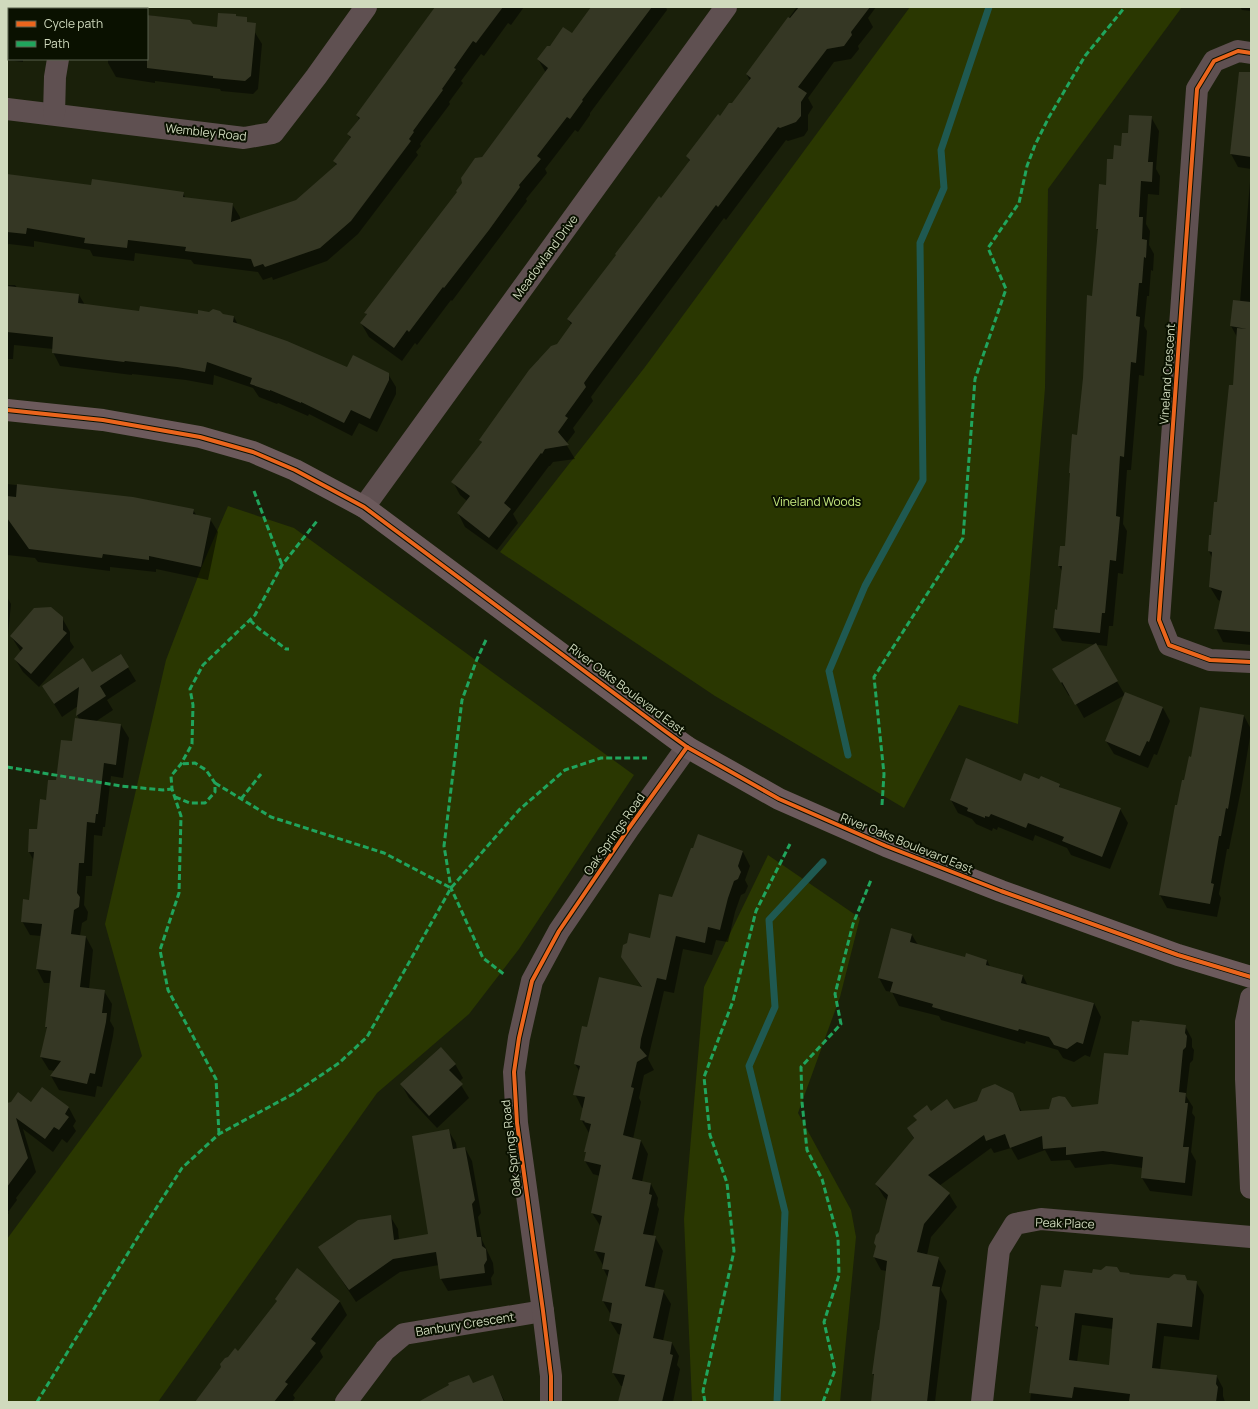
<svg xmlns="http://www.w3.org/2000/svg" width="1258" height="1409" font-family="Manrope,sans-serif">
<rect width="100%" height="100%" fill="#1a200a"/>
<!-- green -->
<g fill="#2a3701">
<path d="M910,7H1182L1048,189L1045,388L1018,724L959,705L904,808L715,696L500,552L645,367Z"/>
<path d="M228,506L294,528L634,775L519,949L469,1014L377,1093L158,1402H7V1239L142,1056L105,924L166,660L202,566Z"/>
<path d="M768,855L860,918L840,997L798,1113L851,1210L856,1237L840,1402H692L684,1219L704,987Z"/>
</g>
<!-- shadow -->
<g fill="#0007" fill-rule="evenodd">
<path d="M7,7H20L21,9H9V59H23V62L7,60Z"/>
<path d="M436,7H524L511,25L508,23L484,56L481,54L461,81L463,83L449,102L450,104L420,144L421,146L416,152L418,155L358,234L327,261L273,280L272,277L263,280L258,272L194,264L191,260L135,253L134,261L93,256L90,250L34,241V247L9,244L7,245V175L92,186L183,193L186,199L232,204L240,217V220L297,200L337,166L334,161L351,139L348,134L359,119L357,115Z"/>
<path d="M593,7H666L667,10L590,113V115L578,132L575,130L545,169L547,173L526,199L527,201L452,301L451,300L417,345L415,343L402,361L369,337L361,323L367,315L366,313L458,193L482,157L546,73L538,59L550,46L572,34Z"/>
<path d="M797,7H876L868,18L873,27L858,46L859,49L851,59L834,62L808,98L813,107L808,115V130L804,136L788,141L786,140L726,220L724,218L599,386L591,397L593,401L573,428L575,432L566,444L575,459L553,462L550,466H549L513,514L518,523L497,550L465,527L458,513L467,501L460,495L453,482L482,443L480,440L539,359L540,360L558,345L572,326L568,319L690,162L687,156L720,117L733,104L750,81L747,75Z"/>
<path d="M1240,7H1251V11L1242,10Z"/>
<path d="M147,15L189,21L193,25L254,31L262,44L258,89L253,94L221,91L220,89L155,81V83L116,77L108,63V59H147Z"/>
<path d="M1236,103L1251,105V169L1238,167L1231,154Z"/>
<path d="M1151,117L1159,131L1156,169L1160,176L1159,195L1148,194L1146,224L1150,231L1149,245L1154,254L1153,271L1151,270L1149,296H1147L1144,326L1147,331L1144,376L1139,375L1131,470H1127L1123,524L1127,531L1123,574L1118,573L1113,626H1109L1107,646L1062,641L1054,628L1058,611L1062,571L1059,566L1066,548L1071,476L1070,473L1078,436L1093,297L1099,231L1097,229L1107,186L1114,160L1129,134Z"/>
<path d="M1251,170V645L1223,642L1216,628L1221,601L1218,600L1210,587L1212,558L1209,551L1210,536H1212L1218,503L1234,387L1237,337L1231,326L1240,302Z"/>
<path d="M9,285H15L18,289L79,295L85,305L140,312L222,315L234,317L238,325L347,368L388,374L396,387V394L377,432L359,423L352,436L309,414L308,416L278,403L277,404L259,397L253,388L214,375L213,385L186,380L132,374V375L60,366L53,352V349L14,345L13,359H7V286Z"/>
<path d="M7,484L133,498L193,510L197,516L210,519L218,532L208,580L156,569V572L110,567V571L38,562L35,558L7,555Z"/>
<path d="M7,597L11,604L7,644Z"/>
<path d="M62,618L70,632V641L74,647L39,687L23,672L15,659L21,652L11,636Z"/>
<path d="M1095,644L1125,695L1084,718L1071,695L1069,696L1053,669Z"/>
<path d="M121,656L136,681L107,700L113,710L95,722L121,725L129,738L123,778L111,776L105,827H103L102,836L94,835L92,876H86L84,905L88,912L87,920L82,923L80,936L86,937L93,950L89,989L104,991L112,1004L110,1021L114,1028L113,1036L102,1087L97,1086L95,1097L59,1090L51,1076L55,1071L49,1070L41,1057L47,1029L46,1027L50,983H44L37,969L41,936L30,935L22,921L30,901L34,861L29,852L38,830L47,801L73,742L79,719L77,715L78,706L62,717L43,686L92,673Z"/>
<path d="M1125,693L1163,708L1170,721L1157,755L1154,754L1148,768L1114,754L1106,741Z"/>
<path d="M1244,716L1251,729V731L1242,785L1229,849H1227L1219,894L1221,898L1217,917L1167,908L1160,895L1178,806L1191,758Z"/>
<path d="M1040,780L1059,785L1061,789L1120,809L1128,823L1110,869L1071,855L1067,848L1035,835L1033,841L998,827L997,830L993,828L992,831L976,824L972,819L958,813L951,800L1022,782Z"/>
<path d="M699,835L743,852L750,866L745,880L748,886L745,893L741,895L735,912L728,942L716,940L712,955L683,949L674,993L664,991L648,1059L654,1070L644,1075L639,1098L641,1102L633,1139L641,1141L648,1154L642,1182L651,1184L658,1198L657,1205L659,1209L653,1237H655L663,1251L654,1289L663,1291L671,1304L663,1341L672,1343L679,1356L677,1365L680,1369L673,1402H619L623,1386H621L613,1373L621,1335L618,1334L610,1321L611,1315L603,1301L608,1278L603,1268V1265L595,1251L601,1227L592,1213L600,1176L593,1174L585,1161L587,1154L585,1151L589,1133L581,1119L584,1108H582L575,1094L580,1072L575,1064L588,1028L642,988L622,956L651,939L672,898Z"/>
<path d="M912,935L918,945L966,958L987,960L990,967L1023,976L1028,986L1094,1003L1101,1017L1090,1057L1085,1055L1074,1062L1063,1058L1058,1050L1026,1041L1025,1044L941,1020L939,1016L899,1006L892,992L886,991L879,978Z"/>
<path d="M1185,1026L1192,1039V1047L1194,1050L1193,1060L1190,1063L1186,1096L1193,1107L1192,1113L1195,1117L1191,1152L1196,1161L1192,1196L1150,1191L1142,1178L1143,1168L1111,1164L1075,1168L1070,1160L1051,1161L1045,1150L1018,1160L1011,1148L994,1153L991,1148L939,1186L949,1194L957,1207L931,1237L927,1255L938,1258L946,1271L941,1290L947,1301L935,1402H872L874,1376L873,1374L880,1331L887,1271L881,1270L874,1257L888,1201L884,1197L876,1184L914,1139L908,1128L918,1121L915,1116L931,1112L953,1110L1012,1094L1022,1112L1099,1105L1129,1056Z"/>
<path d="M455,1064L463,1078L459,1082L469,1098L437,1128L409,1098L401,1084Z"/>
<path d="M42,1088L69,1108L76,1121L73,1126L76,1131L67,1143L62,1139L53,1152L23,1129L36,1172L16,1198L17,1200L8,1212L9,1213L7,1215V1109L31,1103Z"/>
<path d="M448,1130L456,1143L457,1150L465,1148L472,1161L481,1213L478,1217L482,1240L493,1263L494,1273L491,1278L492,1285L448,1291L441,1279L439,1265L400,1272L356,1302L320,1247L390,1216L398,1229L399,1240L429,1235Z"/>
<path d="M298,1270L340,1302L347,1315L320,1351L323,1357L293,1395L295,1398L292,1402H196L239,1352L278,1302Z"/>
<path d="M1120,1273L1129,1274L1130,1275L1196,1282L1204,1295L1199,1340L1164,1336L1160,1370L1216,1375L1223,1388V1396L1225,1402H1030L1038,1330L1036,1326L1062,1288L1093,1274ZM1082,1325L1113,1329L1110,1366L1077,1362Z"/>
<path d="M469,1376L473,1384L492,1376L505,1402H420Z"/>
</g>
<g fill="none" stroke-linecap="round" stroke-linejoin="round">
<!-- stream -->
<g stroke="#1f5951" stroke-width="7">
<path d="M848,755L829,671L865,586L923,480L920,243L944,188L941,150L989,7"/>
<path d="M777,1402L785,1212L749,1066L775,1007L769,920L823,862"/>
</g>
</g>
<!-- building -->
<g fill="#353724" fill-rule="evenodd">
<path d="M435,7H503L476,43L473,41L454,68L456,69L442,89L443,90L413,131L414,132L409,139L411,141L351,221L320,248L265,267L263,264L254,267L251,259L185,251L186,247L128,240L127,248L84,243L85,238L27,228L26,234L7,232V174L91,185L92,179L184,192L183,197L233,203L231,222L296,200L337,164L333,161L351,137L347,134L360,118L356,115Z"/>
<path d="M591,7H652L582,100L583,101L570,119L567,117L537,156L541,159L519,185L520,187L489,230L444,288L443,287L409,332L407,330L394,348L360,323L367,314L364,313L457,192L456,191L462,183L461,178L475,158L482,157L548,68L537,59L547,46H550L563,27L572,33Z"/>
<path d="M799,7H870L851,32L852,35L844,46L827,49L798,87L807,93L801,102V116L796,122L780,128L778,127L718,207L716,205L591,373L584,383L586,387L565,416L568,418L558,432L569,445L545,449L542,454L541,453L504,503L511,509L489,538L457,513L470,496L451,482L482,442L479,440L529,370L551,346L557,344L572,323L567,319L616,255L615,254L641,220L659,196L661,198L690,160L686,156L699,139L718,114L720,116L729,103H732L751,78L746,74L788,17L790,18Z"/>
<path d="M218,13L236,14V16L247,17V22L256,23L251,76L245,81L213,78V76L147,68V15L190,20L193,24L217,27Z"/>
<path d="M1239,72H1251V157L1230,154Z"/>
<path d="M1129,115L1152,116L1148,162H1153L1152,182L1141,181L1139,217H1143L1142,239L1147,240L1146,258L1144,257L1142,283H1139L1136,316L1140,317L1136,363L1131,362L1124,457L1120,456L1116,516L1120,517L1116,561L1110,560L1105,613H1102L1100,633L1053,628L1055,609L1057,610L1062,566H1058L1060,546H1065L1070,473H1069L1072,434L1077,435L1083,378L1087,295L1092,296L1098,229H1096L1099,184L1106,185L1107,159H1113L1114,145L1121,146L1122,133H1128Z"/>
<path d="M7,286L79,294L78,303L139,311L140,306L198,314V310L209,312L213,309L220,311L223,314L234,316L233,322L287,341L347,367L353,355L389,373V380L370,419L351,410L344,423L301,402V403L270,390V391L250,384L252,378L207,362L205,372L177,367L125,361L124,362L52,353L53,337L7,332Z"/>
<path d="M1233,300L1251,302V632L1214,629L1222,591L1209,587L1212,552L1208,551L1209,535H1211L1214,502H1217L1229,385H1233L1237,328L1247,329L1230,326Z"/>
<path d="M17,484L133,497L194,509L193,514L211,518L201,567L149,556V560L103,554L102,558L29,549L7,518V496L16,497Z"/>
<path d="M51,607L63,617V630L67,633L31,674L14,659L23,648L10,636L34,608Z"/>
<path d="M1096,643L1118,681L1075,705L1062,682L1061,683L1052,669Z"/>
<path d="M121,654L129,667L100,686L106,696L76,716L79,687L54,704L42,686L83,658L92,672Z"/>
<path d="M1125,692L1163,707L1149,742L1147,741L1140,756L1105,741Z"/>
<path d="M1200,707L1244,715L1228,809L1226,808L1221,836H1219L1211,883L1214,884L1210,904L1159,895L1175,805H1177L1182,780H1184L1189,756L1191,757Z"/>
<path d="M75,718L121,724L116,765L104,763L98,814H96L95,823L87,822L84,863H79L77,893L80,897L79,907L74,910L71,934L86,936L80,987L105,990L102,1013H107L106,1022L95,1074L90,1073L87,1084L50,1076L61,1061L40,1057L47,1027H45L51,971L36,969L42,924L21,922L23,899L29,900L34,852H28L29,829H37L40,799L46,800L48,780H56L61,740L72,741Z"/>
<path d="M966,758L1021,781L1024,773L1039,779L1041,776L1060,784L1059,787L1121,808L1102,857L1062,841L1064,837L1028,823L1026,828L991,814L989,817L985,816V818L967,811L968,808L950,800Z"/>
<path d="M698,834L743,851L738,866L741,872L738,879L734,881L728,898L720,930L708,927L705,943L676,936L666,980L657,978L641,1039L640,1048L647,1056L637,1062L631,1087L634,1088L623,1135L641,1140L632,1179L651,1183L649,1194L652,1195L643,1234L656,1236L645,1286L664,1290L653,1338L672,1342L670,1354L673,1355L662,1402H618L625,1375L612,1373L622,1324L609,1321L612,1303L602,1301L609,1270L602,1269L605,1253L594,1251L602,1216L591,1213L601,1165L584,1161L586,1152H584L591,1124L584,1122L585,1121L580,1120L585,1097L573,1095L580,1066L574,1064L582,1026L587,1027L599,977L642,987L621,957L623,945L627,943L629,933L650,938L659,894L672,897L691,848H693Z"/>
<path d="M891,928L912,934L910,942L965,957L966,953L987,960L986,965L1023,975L1021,983L1094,1003L1083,1044L1077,1042L1067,1049L1054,1045L1049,1037L1019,1029L1018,1031L932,1007L933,1004L890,992L893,982L878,978Z"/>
<path d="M1140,1020L1186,1025L1185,1033L1187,1036L1186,1047L1183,1050L1179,1092L1186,1093L1185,1103H1188L1183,1147H1189L1185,1183L1141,1178L1143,1157L1103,1151L1066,1155V1147L1043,1149L1042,1136L1010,1148L1005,1134L986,1141L984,1135L928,1175L950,1193L924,1224L917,1252L939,1257L932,1286L940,1287L927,1402H871L874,1374H872L878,1330H879L887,1261L873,1257L876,1246L874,1243L876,1235L879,1232L888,1195L875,1184L914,1138L907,1128L917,1120L913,1116L927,1105L931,1111L947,1099L954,1109L977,1101L982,1089L995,1084L1013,1093L1020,1111L1049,1109L1052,1098L1059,1096L1065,1097L1072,1107L1098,1104L1104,1053L1128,1055L1132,1021L1139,1022Z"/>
<path d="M441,1047L456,1064L449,1070L463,1084L429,1116L400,1084Z"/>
<path d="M42,1087L69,1107L65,1114L69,1117L59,1130L54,1127L45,1139L16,1118L28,1158L7,1187V1103L11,1102L18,1092L31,1102Z"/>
<path d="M449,1129L453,1149L465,1147L475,1200L472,1204L477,1237H481L482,1246L486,1249L487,1260L484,1265L485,1273L440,1279L436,1252L393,1259L349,1290L318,1247L358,1220L391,1215L394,1240L428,1234L412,1136Z"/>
<path d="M1106,1266L1117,1267L1120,1272L1130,1273L1129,1274L1169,1278L1174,1274L1185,1275L1187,1280L1197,1281L1192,1327L1157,1323L1152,1368L1217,1375L1216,1384L1218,1387L1216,1402H1129L1130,1394L1074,1387L1072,1398L1029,1393L1038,1327L1035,1326L1041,1285L1061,1287L1064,1270L1092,1273L1093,1269L1101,1270ZM1075,1313L1113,1318L1109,1365L1069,1360Z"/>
<path d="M297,1268L340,1301L311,1339L316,1343L285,1382L288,1384L274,1402H195L221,1367L220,1364L225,1358L228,1357L235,1348L238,1351L277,1301L275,1299Z"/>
<path d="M469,1375L473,1383L493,1375L504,1402H418L449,1385L448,1383Z"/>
</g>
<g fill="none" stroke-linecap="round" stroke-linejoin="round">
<!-- street -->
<g stroke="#5f5051" stroke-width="22">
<path d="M65,9V7"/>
<path d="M1251,53L1238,51L1214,61L1197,89L1159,620L1169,645L1210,660L1251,662"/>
<path d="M7,109L244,138L273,133L316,77L366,7"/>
<path d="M54,114L55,77L58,59"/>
<path d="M364,507L726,7"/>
<path d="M1251,998L1246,1022V1079L1251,1188"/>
<path d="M346,1402L385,1350L404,1334L543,1311"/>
<path d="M551,1402V1376L543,1311L517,1123L514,1072L519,1038L532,981L559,931L629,828L687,747"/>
<path d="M982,1402L999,1250L1015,1224L1041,1219L1251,1237"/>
</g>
<!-- secondary -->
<path stroke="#6c5a5c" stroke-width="22" d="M7,410L103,420L200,437L253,452L295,470L364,507L665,731L687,747L779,799L886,846L1001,891L1178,955L1251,977"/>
<!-- quiet -->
<g stroke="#20a55d" stroke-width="3" stroke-dasharray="6 3" stroke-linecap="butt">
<path d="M254,491L282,565"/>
<path d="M250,620L258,628L286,649H289"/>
<path d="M486,640L477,659L462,700L444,846L451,888L483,958L505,975"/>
<path d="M7,767L121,786L163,790L172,789"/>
<path d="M215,783L271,817L384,853L451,888"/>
<path d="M175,797L190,803H205L215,792V783L206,770L195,763L181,764"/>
<path d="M241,799L261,774"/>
<path d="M882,805L884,774L874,677L963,538L975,379L1006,289L988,248L1019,203L1027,166L1035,145L1049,117L1085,56L1125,7"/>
<path d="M219,1134L216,1079L168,990L160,950L179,893L181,816L172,789L171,776L181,764L192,744L193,705L190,689L203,665L255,615L282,565L317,521"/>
<path d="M37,1402L144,1227L182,1168L219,1134L293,1094L339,1063L367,1037L451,888L519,810L565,770L601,758H647"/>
<path d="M705,1402L703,1391L734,1251L727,1183L710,1135L704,1077L733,1001L756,911L790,844"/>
<path d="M823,1402L835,1370L824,1322L839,1275L838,1238L822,1179L807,1150L802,1102L801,1067L841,1024L835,994L853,924L871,880"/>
</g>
<defs>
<g id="cycleway">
<path d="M1251,53L1238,51L1214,61L1197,89L1159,620L1169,645L1210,660L1251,662"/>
<path d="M7,410L103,420L200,437L253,452L295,470L364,507L665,731L687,747L779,799L886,846L1001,891L1178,955L1251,977"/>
<path d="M551,1402V1376L543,1311L517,1123L514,1072L519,1038L532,981L559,931L629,828L687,747"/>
</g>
</defs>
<!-- cycleway casing -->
<use href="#cycleway" stroke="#0a1100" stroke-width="6"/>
<!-- cycleway -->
<use href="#cycleway" stroke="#eb651d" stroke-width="4"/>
</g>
<g text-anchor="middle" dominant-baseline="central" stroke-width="4" stroke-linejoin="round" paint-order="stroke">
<!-- street labels -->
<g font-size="12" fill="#d0dabd" stroke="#0a1100">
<text transform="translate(206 132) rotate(6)">Wembley Road</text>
<text transform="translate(545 257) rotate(-54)">Meadowland Drive</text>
<text transform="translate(1167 374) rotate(-86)">Vineland Crescent</text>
<text transform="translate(627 689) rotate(37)">River Oaks Boulevard East</text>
<text transform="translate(614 834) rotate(-55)">Oak Springs Road</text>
<text transform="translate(907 843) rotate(22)">River Oaks Boulevard East</text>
<text transform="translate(511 1148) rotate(-97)">Oak Springs Road</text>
<text transform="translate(1065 1223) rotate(2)">Peak Place</text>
<text transform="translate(465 1324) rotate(-9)">Banbury Crescent</text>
</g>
<!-- park labels -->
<g font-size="12" fill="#c7ea7f" stroke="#0a1100">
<text x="817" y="501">Vineland Woods</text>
</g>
</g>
<!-- border -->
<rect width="1258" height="1409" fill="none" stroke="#d0dabd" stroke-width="16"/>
<!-- legend -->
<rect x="8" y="8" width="140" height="52" fill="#0a1100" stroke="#59614c"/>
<rect x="16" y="21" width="20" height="6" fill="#eb651d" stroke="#59614c"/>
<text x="44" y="28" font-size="12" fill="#d0dabd">Cycle path</text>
<rect x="16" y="41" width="20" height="6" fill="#20a55d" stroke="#59614c"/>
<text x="44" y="48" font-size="12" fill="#d0dabd">Path</text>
</svg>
